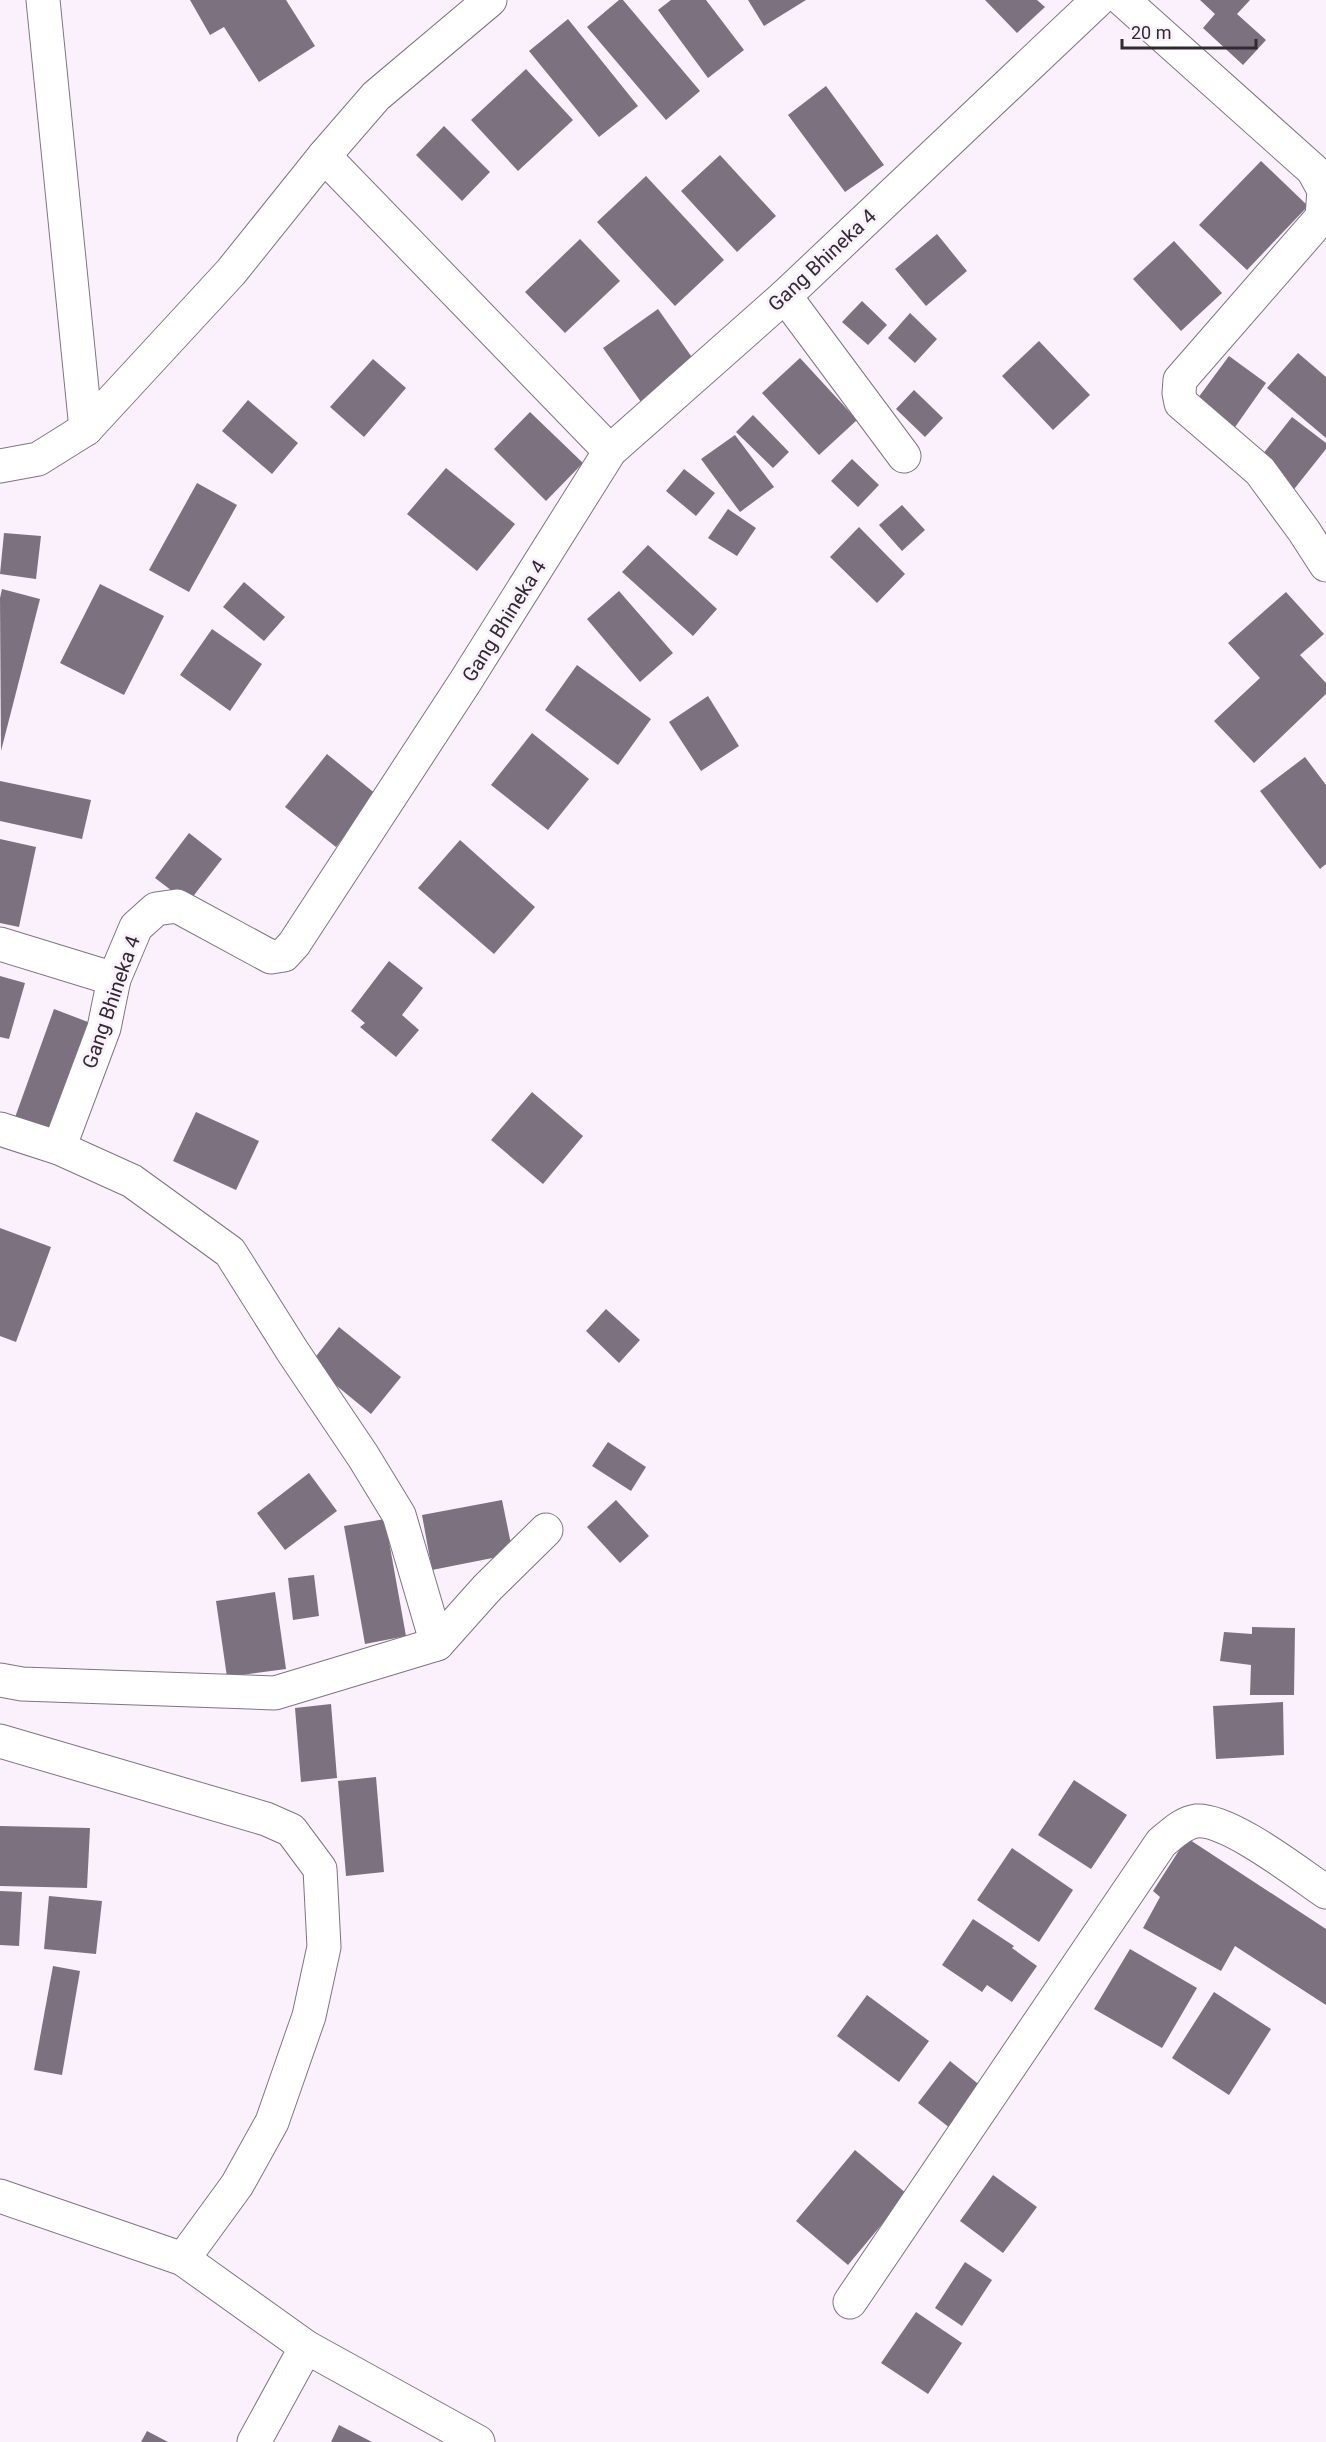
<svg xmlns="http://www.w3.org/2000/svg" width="1326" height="2442" font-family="Roboto,sans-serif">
<rect width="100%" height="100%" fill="#fbf1fd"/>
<!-- building -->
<g fill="#7c717e">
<path d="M190,0H286L315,46L259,82L224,27L210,35Z"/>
<path d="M619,0H623L700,91L666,120L587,27Z"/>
<path d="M671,0H706L744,50L708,78L658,10Z"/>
<path d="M748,0H806L764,26Z"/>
<path d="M985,0H1037L1045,7L1017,33Z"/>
<path d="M1200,0H1250L1237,14L1266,40L1243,65L1203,28L1215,14Z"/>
<path d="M568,19L638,106L599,137L529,51Z"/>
<path d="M526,69L573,120L518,171L471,120Z"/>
<path d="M826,86L884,165L845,192L788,115Z"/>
<path d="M444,126L490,172L462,201L416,155Z"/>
<path d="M720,155L776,216L737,252L681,191Z"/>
<path d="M1261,161L1308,206L1247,270L1199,225Z"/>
<path d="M646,176L724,260L675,306L597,222Z"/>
<path d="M937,234L967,271L926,306L895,269Z"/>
<path d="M580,239L620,281L565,333L525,292Z"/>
<path d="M1174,241L1222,293L1181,331L1133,279Z"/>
<path d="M862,301L887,325L868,345L842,322Z"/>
<path d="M658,309L696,363L641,402L603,348Z"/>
<path d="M910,313L937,339L915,363L888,338Z"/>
<path d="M1039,341L1090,395L1053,430L1002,376Z"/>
<path d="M1298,353L1326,377V438L1267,388Z"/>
<path d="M1229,356L1266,383L1233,430L1195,402Z"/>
<path d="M800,358L857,420L819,455L762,393Z"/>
<path d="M373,359L406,388L364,437L330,407Z"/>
<path d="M914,390L943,418L925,437L896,409Z"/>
<path d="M248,400L298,443L272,474L222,431Z"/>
<path d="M530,412L583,463L546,501L494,449Z"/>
<path d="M753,415L789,452L773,468L736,432Z"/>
<path d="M1292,417L1326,443V449L1291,493L1255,464Z"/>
<path d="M735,435L774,487L740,512L701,459Z"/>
<path d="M852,459L879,485L858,507L831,481Z"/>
<path d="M446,468L515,524L477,571L407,514Z"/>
<path d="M684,469L715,493L696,516L666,491Z"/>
<path d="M197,483L237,505L189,592L149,570Z"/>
<path d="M902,505L925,530L902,551L879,525Z"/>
<path d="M728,509L756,528L737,556L708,538Z"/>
<path d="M859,527L905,574L877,603L830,557Z"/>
<path d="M4,533L41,536L36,579L0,574Z"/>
<path d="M648,545L717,609L693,636L622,572Z"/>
<path d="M244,582L285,617L264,641L223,607Z"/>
<path d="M100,584L164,616L124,695L60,663Z"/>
<path d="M2,589L40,599L1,751L0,598Z"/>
<path d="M619,591L673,653L640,682L587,619Z"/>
<path d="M1286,592L1324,634L1300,655L1326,683V694L1254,763L1214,721L1260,678L1228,643Z"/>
<path d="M212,629L262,664L230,711L180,675Z"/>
<path d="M577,665L651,719L618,765L545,710Z"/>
<path d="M708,696L739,746L701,771L669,722Z"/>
<path d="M532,733L589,779L548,830L491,785Z"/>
<path d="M327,754L377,795L336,847L285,807Z"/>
<path d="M1305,757L1326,785V864L1320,869L1260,791Z"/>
<path d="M0,781L91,800L82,839L0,821Z"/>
<path d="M189,833L222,859L188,903L155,878Z"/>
<path d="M0,839L36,847L19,927L0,923Z"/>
<path d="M460,840L535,907L494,954L418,888Z"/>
<path d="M389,961L423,988L402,1015L419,1030L396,1057L360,1027L365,1023L351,1011Z"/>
<path d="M0,976L25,983L9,1039L0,1037Z"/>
<path d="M54,1009L88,1022L47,1136L13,1123Z"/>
<path d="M532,1092L583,1136L543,1184L491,1140Z"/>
<path d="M196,1112L259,1141L236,1190L173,1161Z"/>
<path d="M0,1228L51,1247L16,1342L0,1336Z"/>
<path d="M606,1309L640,1340L619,1363L586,1331Z"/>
<path d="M339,1327L401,1377L371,1414L310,1364Z"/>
<path d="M608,1442L646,1467L631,1491L592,1466Z"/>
<path d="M309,1473L337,1511L285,1550L257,1513Z"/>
<path d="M502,1500L513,1554L432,1570L422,1515Z"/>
<path d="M616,1500L649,1536L620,1563L587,1527Z"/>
<path d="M385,1519L406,1636L365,1644L344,1526Z"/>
<path d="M314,1575L319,1616L293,1620L288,1578Z"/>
<path d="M275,1592L286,1669L227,1677L216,1601Z"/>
<path d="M1252,1627L1295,1628L1294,1695H1250L1251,1665L1220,1661L1224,1632L1252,1634Z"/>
<path d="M1283,1702L1284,1755L1216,1759L1213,1706Z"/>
<path d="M331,1704L337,1778L301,1782L295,1708Z"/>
<path d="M376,1777L384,1872L346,1876L338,1781Z"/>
<path d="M1074,1780L1127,1815L1091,1869L1038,1835Z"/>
<path d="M0,1826L90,1828L87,1888L0,1886Z"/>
<path d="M1187,1838L1326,1929V2005L1235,1946L1221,1971L1143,1928L1160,1897L1153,1891Z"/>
<path d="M1012,1848L1073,1890L1039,1942L977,1900Z"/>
<path d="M0,1891L22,1892L19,1946L0,1945Z"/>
<path d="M49,1896L102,1901L96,1954L44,1949Z"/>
<path d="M973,1919L1014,1946L1012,1948L1037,1966L1012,2002L987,1985L982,1992L942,1965Z"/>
<path d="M1130,1949L1197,1988L1162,2048L1094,2009Z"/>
<path d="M53,1966L80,1971L62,2075L34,2070Z"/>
<path d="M1214,1992L1271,2029L1229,2095L1172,2058Z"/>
<path d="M867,1995L929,2041L899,2082L837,2036Z"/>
<path d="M950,2061L987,2091L955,2132L918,2103Z"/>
<path d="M855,2150L907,2194L848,2265L796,2221Z"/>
<path d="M993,2175L1037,2207L1003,2253L960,2221Z"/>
<path d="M965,2262L992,2280L962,2326L935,2308Z"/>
<path d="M916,2312L962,2343L928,2394L881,2363Z"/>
<path d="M339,2425L372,2442H331Z"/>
<path d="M147,2431L168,2442H141Z"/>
</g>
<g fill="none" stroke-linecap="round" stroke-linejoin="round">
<defs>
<g id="minor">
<path d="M43,0L86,429"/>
<path d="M1123,0L1313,170L1324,190L1322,217L1180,380L1179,393L1181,403L1260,471L1304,531L1326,565"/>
<path d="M324,156L610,451"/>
<path d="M785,296L904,456"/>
<path d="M0,466L38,459L86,429L231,272L324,156L376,96L490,0"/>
<path d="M0,944L114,979"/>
<path d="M0,1129L59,1148L132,1181L230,1252L293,1352L363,1456L399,1515L437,1644"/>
<path d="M59,1148L104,1028L114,979L136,927L156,909L177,906L271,957L284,955L294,944L465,682L610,451L785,296L1098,0"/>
<path d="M0,1680L22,1684L275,1693L437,1644L487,1588L546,1530"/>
<path d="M0,1741L266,1819L291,1830L320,1869L324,1947L309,2016L272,2122L237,2185L183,2259"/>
<path d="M0,2196L183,2259L306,2347L478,2442"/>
<path d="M850,2302L1161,1843C1171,1835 1182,1823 1196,1821C1228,1818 1298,1873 1326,1892"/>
<path d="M254,2442L306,2347"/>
</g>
</defs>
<!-- minor casing -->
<use href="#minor" stroke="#7f7481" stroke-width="35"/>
<!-- minor -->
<use href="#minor" stroke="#fff" stroke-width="33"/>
</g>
<g text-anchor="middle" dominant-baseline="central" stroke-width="6" stroke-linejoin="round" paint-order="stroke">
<!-- street labels -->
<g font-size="20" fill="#2f2b30" stroke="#fbf1fd">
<text transform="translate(822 260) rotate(-43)">Gang Bhineka 4</text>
<text transform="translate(504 621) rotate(-58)">Gang Bhineka 4</text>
<text transform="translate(111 1002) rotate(-71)">Gang Bhineka 4</text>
</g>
</g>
<!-- scale -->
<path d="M1122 39v9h134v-9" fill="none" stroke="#2f2b30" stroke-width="3"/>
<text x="1131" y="39" font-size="18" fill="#2f2b30" stroke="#fbf1fd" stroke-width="4.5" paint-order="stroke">20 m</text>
</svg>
